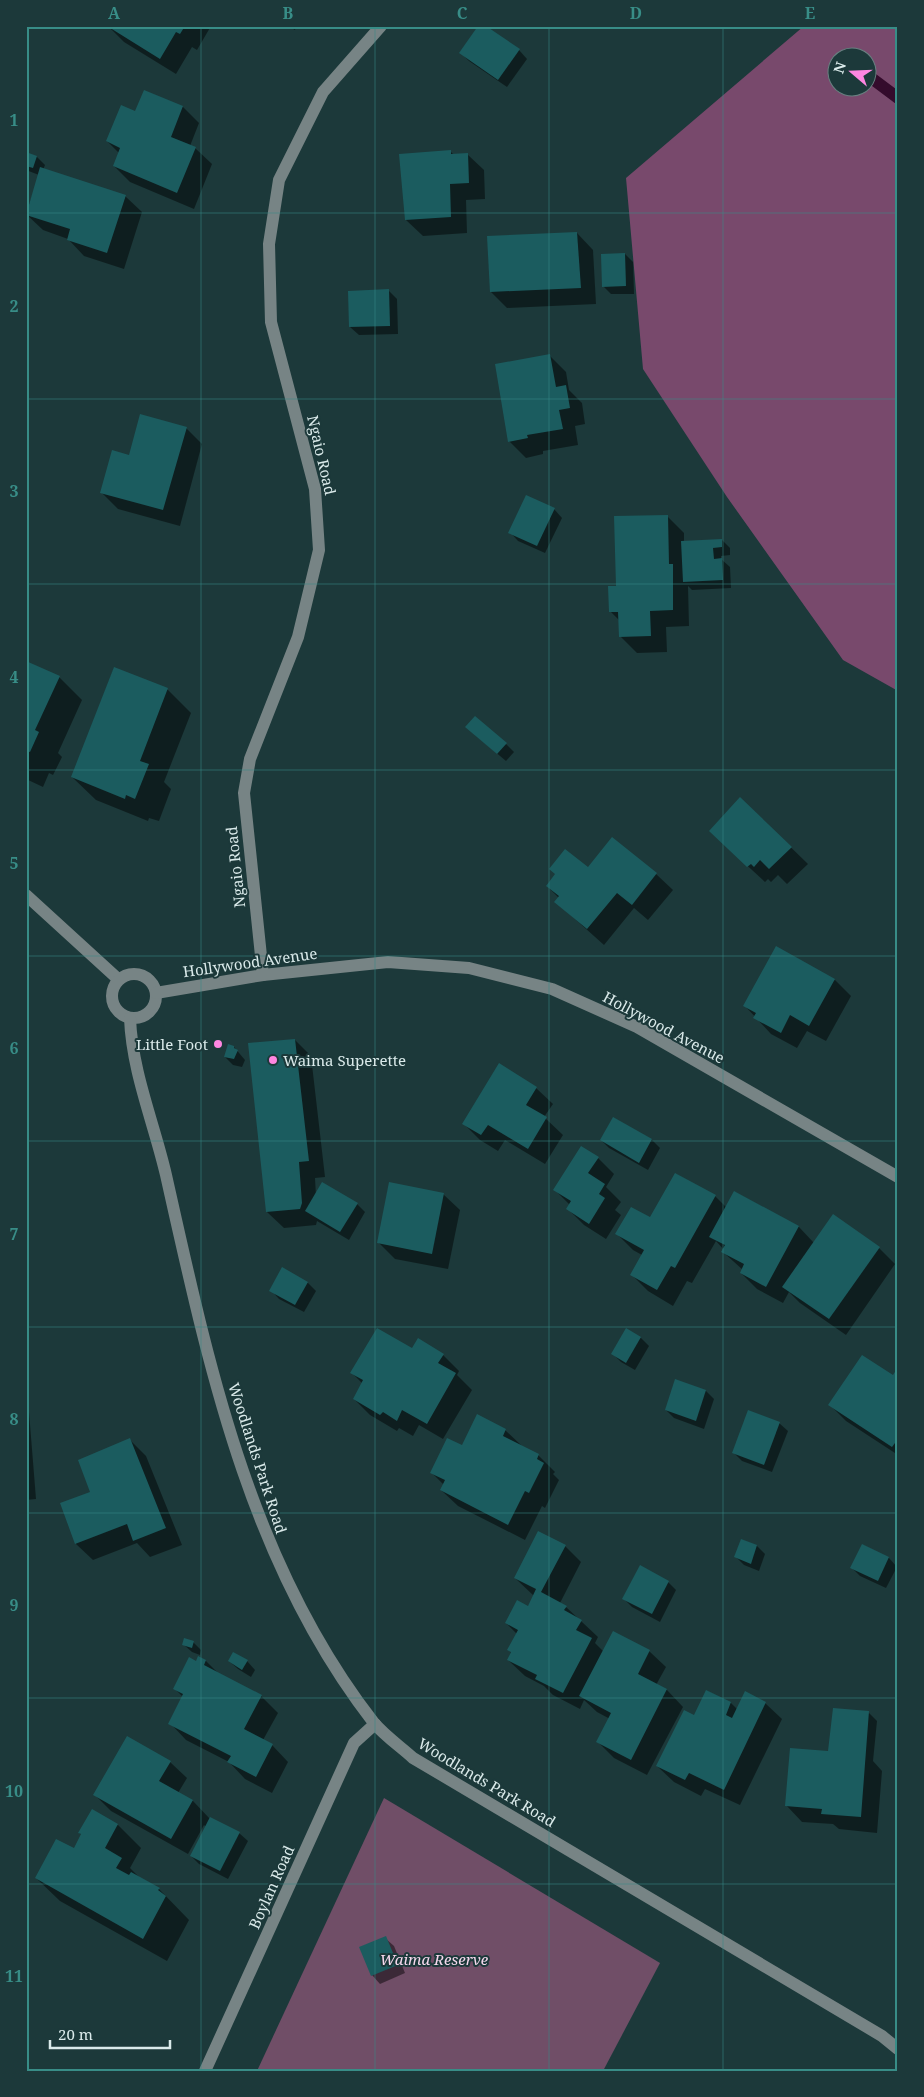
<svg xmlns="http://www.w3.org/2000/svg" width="924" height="2097" font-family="'Noto Serif',serif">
<rect width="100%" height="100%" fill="#1c393a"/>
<!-- green -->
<path fill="#704e67" d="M384,1798L660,1963L603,2071H257Z"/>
<!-- forest -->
<path fill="#78496c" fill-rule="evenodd" d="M804,26H898V691L843,660L727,497L643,369L626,178ZM836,58H866V88H836Z"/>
<!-- shadow -->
<g fill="#0007">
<path d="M108,26H211L197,50L192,47L176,74L124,42Z"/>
<path d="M288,26H296L295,30Z"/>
<path d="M519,50L527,59L507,87L469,61L461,53Z"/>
<path d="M144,92L183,107L199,123L190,146L195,148L212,164L194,209L130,182L114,166L119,153L107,141L136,112Z"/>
<path d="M450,151L454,155L467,154L484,170L485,199L466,200L467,233L423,236L406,220Z"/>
<path d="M26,153L37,157L45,165L43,170L125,196L142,212L124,269L84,256L68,239L43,230L26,214L39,175L26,170Z"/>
<path d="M577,233L593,250L596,304L507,308L491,292Z"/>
<path d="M625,254L633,262L634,294H611L603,286Z"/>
<path d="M389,291L397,299L398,334L359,335L350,327Z"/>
<path d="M550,356L566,372L569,390L582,403L585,424L575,426L578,445L543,451V454L526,458L509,441Z"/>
<path d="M186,428L202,444L180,526L118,509L102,493L130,457Z"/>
<path d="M554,509L562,518L545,553L518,541L510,532Z"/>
<path d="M667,516L684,533V542L722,540L730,548V555L721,556V559L730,567L731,588L692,590L688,586L689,626L666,627L667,652L637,653L620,636V621L611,612L617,587Z"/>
<path d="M26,662L59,677L82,700L58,753L62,757L53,775L49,773L43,787L26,779Z"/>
<path d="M114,668L168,690L191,713L164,782L171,789L159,821L149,818L148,821L96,800L72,777Z"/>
<path d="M475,735L506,744L514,752L506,761Z"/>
<path d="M741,799L808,864L787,884L778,875L771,882L768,879L765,882L727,847Z"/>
<path d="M613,839L656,874L673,890L648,920L634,908L604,945L556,902L559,898L547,886L588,869Z"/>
<path d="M835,980L851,996L826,1041L807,1031L797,1048L771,1034L745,1006Z"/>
<path d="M295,1040L311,1056L325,1177L315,1178L316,1196L357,1204L365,1212L349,1240L317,1221L316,1225L284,1228L267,1212Z"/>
<path d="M234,1047L245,1060L242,1067L233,1065L225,1057Z"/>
<path d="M536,1088L553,1104L544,1117L563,1135L545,1164L505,1140L498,1151L480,1140L464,1124Z"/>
<path d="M613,1118L652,1140L660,1148L648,1170L609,1148L601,1140Z"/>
<path d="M598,1158L614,1174L606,1187L621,1202L615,1210L621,1215L606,1239L584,1225L568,1209L570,1205L555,1190Z"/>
<path d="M676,1174L715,1196L726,1207L735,1192L799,1227L814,1243L879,1248L895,1264L846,1335L800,1303L789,1292L783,1303L757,1289L741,1273L743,1270L723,1252L724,1250L716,1241L692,1283L687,1281L673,1306L648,1291L632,1275L642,1255L633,1250L617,1234L651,1219Z"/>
<path d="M443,1194L460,1210L448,1269L395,1259L378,1242Z"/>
<path d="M283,1269L308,1283L316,1291L304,1312L279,1299L271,1290Z"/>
<path d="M626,1330L641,1338L649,1346L635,1370L621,1362L613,1354Z"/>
<path d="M413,1350L443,1355L459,1371L457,1375L472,1390L443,1439L419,1425L413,1436L399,1428L397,1431L370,1415L354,1399L363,1384L352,1373Z"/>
<path d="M898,1370V1455L846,1421L830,1405L893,1377Z"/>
<path d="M676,1381L706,1391L714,1399L704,1429L674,1418L666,1410Z"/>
<path d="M26,1409L29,1412L36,1499L26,1500Z"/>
<path d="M779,1423L788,1431L772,1472L742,1461L733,1452Z"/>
<path d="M505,1430L522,1446L538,1455L555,1472L553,1474L559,1480L545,1508L542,1506L525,1540L458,1506L441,1490L444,1485L431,1472Z"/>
<path d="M129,1439L146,1456L182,1545L150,1557L137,1543L93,1560L76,1544L62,1504L92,1492Z"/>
<path d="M742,1540L757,1546L765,1554L759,1571L744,1565L736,1557Z"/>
<path d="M863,1545L889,1558L897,1567L886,1588L860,1576L852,1568Z"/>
<path d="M565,1546L581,1562L560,1603L566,1607L598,1637L595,1643L604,1652L649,1651L666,1667L656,1685L667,1690L683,1707L647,1775L614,1758L597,1741L610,1719L597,1712L584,1700L580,1709L553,1695L544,1686L525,1676L508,1660L517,1634L506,1623L528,1607L534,1596L515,1578Z"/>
<path d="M668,1582L676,1590L660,1622L632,1607L624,1599Z"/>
<path d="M193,1642L201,1650L200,1655L192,1652L183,1644Z"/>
<path d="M199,1657L206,1661L220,1675L261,1696L278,1713L263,1740L272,1745L288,1762L272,1793L245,1779L229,1762L186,1740L170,1723L183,1697L175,1689L197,1663Z"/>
<path d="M229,1661H247L255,1670L251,1677L238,1669Z"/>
<path d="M707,1691L731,1703L738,1710L765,1703L782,1719L740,1805L705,1789L701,1796L674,1782L657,1766L695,1717Z"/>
<path d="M869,1713L877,1721L873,1761L882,1771L877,1833L839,1829L833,1824L802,1822L786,1805L829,1752Z"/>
<path d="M170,1762L187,1778L178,1793L193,1801L210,1819L239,1833L248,1841L228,1879L199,1864L191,1856L206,1827L204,1825L188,1854L111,1811L95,1795Z"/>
<path d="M118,1825L141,1848L130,1868L141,1879L159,1889L189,1920L167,1961L60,1901L36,1878L74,1850L82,1835L79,1833Z"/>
<path d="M385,1938L394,1946L405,1973L380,1984L372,1975Z"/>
</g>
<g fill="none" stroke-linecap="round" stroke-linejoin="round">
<!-- stream -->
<path stroke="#340b2c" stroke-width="12" d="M866,74L898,98"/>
</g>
<!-- building -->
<g fill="#1b5c5f">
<path d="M107,26H185L180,34L176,32L160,59Z"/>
<path d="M478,26H486L520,49L498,80L459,53Z"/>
<path d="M144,90L183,106L171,137L196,147L177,193L113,166L120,148L106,141L121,105L135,111Z"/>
<path d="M451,150V154L468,153L469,183L450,184L451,217L405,220L399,154Z"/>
<path d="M26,152L37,156L33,168L26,166Z"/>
<path d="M40,167L126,195L107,253L67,240L70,229L26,215Z"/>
<path d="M577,232L581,288L490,292L487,236Z"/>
<path d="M625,253L626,286L602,287L601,254Z"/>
<path d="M389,289L390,326L349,327L348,291Z"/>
<path d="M550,354L556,387L566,385L570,408L559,410L563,429L527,435L528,438L508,442L495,364Z"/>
<path d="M140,414L187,427L163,510L100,493L112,450L129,455Z"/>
<path d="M526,495L555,508L537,546L508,533Z"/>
<path d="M668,515L669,564H673V610L650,611L651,636L619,637L618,612H609L608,586H616L614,516Z"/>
<path d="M722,539V547L713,548L714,559L722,558L723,580L683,582L681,541Z"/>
<path d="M26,661L60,676L35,730L39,732L30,752L26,751Z"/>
<path d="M114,667L168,688L140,761L149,764L135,799L126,795L125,799L71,777Z"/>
<path d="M475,716L507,743L497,754L465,727Z"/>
<path d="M740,797L792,847L769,869L760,860L754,867L751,864L747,867L709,831Z"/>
<path d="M612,837L657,873L632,905L617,893L587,929L554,902L559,896L546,886L555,874L549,869L565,849L588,867Z"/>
<path d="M776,946L835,979L809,1026L790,1015L781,1033L753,1018L756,1013L743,1006Z"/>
<path d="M295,1039L309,1161L299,1162L302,1203L300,1209L266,1212L248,1043Z"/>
<path d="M228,1044L234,1046V1048L238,1050L234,1059L224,1057Z"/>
<path d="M499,1063L537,1087L526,1105L547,1117L528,1149L488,1125L481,1135L462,1124Z"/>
<path d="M613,1117L652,1139L639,1163L600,1140Z"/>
<path d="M581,1146L599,1157L588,1173L605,1184L599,1194L605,1198L589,1224L566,1209L571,1201L553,1190Z"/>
<path d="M675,1173L716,1195L675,1268L671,1266L657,1290L630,1275L644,1250L615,1234L631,1207L650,1217Z"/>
<path d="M322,1182L358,1203L340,1232L305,1211Z"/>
<path d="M389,1182L444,1193L432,1254L377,1243Z"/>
<path d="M734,1191L799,1226L766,1287L740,1273L744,1264L721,1252L725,1245L709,1237Z"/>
<path d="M833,1214L880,1247L829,1319L782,1287Z"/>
<path d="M282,1267L308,1282L295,1305L269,1291Z"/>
<path d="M377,1328L412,1348L418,1338L444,1354L438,1363L456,1373L427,1424L402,1410L397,1421L383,1412L380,1415L353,1399L363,1380L350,1373Z"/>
<path d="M626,1328L641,1337L626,1363L611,1354Z"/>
<path d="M862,1355L893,1375L898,1367V1439L892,1447L828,1405Z"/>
<path d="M675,1379L706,1390L696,1421L665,1410Z"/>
<path d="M748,1410L780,1422L764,1465L732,1453Z"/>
<path d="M477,1414L506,1429L503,1436L539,1454L537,1459L544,1463L529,1493L525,1491L508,1525L440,1490L445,1480L430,1473L447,1438L462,1445Z"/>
<path d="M130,1438L166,1528L133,1541L127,1524L75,1544L60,1503L90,1492L78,1460Z"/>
<path d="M538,1531L566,1545L541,1592L567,1606L564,1610L582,1620L576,1630L592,1638L563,1693L535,1679L537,1675L507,1660L511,1652L507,1650L518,1630L505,1623L517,1600L528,1606L536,1589L514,1578Z"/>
<path d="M741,1539L757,1545L751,1564L734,1557Z"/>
<path d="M862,1544L889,1557L878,1581L850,1568Z"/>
<path d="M640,1565L669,1581L652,1614L622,1599Z"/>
<path d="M613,1631L650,1650L638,1674L667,1689L631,1760L596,1742L611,1713L579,1696Z"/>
<path d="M184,1638L194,1641L192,1648L182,1645Z"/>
<path d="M233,1652L248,1660L242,1670L228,1661Z"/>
<path d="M198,1656L206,1660L204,1665L262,1695L244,1729L273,1744L256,1777L227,1762L231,1756L168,1724L183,1694L173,1689L189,1657L196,1661Z"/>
<path d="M706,1690L731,1702L726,1715L732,1718L745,1691L766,1702L724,1790L689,1773L685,1780L656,1766L684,1710L694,1715Z"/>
<path d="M833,1708L869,1711L861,1817L821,1814L822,1809L785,1806L790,1748L828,1751Z"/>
<path d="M127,1736L171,1761L159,1781L193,1800L171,1839L93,1795Z"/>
<path d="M92,1809L118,1824L105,1848L122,1858L116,1868L129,1875L131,1872L160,1888L158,1890L166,1896L143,1939L35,1878L56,1839L74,1848L81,1834L78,1833Z"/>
<path d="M210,1817L240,1832L220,1871L190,1856Z"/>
<path d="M386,1936L398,1965L371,1976L359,1947Z"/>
</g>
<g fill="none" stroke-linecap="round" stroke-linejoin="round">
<!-- minor -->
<g stroke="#778485" stroke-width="12">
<path d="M26,895L118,979"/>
<circle cx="134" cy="996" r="22"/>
<path d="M263,975L244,793L250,759L298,637L319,550L315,489L271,322L269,244L279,180L323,92L381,26"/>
<path d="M156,993L263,975L388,962L469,968L552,989L637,1027L898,1177"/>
<path d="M130,1018C132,1072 154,1123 166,1175C209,1367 250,1564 374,1723C385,1736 401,1747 413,1758L882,2036L898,2049"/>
<path d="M205,2071L354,1743L375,1724"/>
</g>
</g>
<!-- grid -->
<path fill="none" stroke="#388d87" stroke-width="1" stroke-opacity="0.55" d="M201,26V2071M375,26V2071M549,26V2071M723,26V2071M26,213H898M26,399H898M26,584H898M26,770H898M26,956H898M26,1141H898M26,1327H898M26,1513H898M26,1698H898M26,1884H898"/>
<!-- markers -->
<g fill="#fe86e1" stroke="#1c393a" stroke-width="2">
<circle cx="218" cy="1044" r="5"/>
<circle cx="273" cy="1060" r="5"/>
</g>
<g text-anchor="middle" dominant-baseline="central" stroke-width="4" stroke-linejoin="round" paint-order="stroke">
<!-- street labels -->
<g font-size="15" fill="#daeaea" stroke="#1c393a">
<text transform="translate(322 455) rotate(77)">Ngaio Road</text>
<text transform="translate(235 867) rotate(-96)">Ngaio Road</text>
<text transform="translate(250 962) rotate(-8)">Hollywood Avenue</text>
<text transform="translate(664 1027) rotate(28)">Hollywood Avenue</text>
<text transform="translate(258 1458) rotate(72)">Woodlands Park Road</text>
<text transform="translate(487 1782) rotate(31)">Woodlands Park Road</text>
<text transform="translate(271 1887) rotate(-66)">Boylan Road</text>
</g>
<!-- poi labels -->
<g font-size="15" fill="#daeaea" stroke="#1c393a" text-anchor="end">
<text x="208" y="1044">Little Foot</text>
<text x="283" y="1060" text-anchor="start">Waima Superette</text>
</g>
<!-- park labels -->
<g font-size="15" font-style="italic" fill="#f7d8ed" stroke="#1c393a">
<text x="434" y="1959">Waima Reserve</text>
</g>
</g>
<!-- border -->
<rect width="924" height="2097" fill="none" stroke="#1c393a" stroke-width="55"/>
<!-- north arrow -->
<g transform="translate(852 72) rotate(289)"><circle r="24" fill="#1c393a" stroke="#688080"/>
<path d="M0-4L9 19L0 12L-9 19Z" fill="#fe86e1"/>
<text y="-8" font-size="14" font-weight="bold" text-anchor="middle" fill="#daeaea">N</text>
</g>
<!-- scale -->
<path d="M50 2040v8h120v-8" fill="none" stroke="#daeaea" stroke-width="2.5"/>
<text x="58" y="2040" font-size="15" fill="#daeaea" stroke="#1c393a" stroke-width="4" paint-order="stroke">20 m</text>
<rect x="28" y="28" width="868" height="2042" fill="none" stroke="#388d87" stroke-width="2"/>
<g font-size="16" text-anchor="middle" font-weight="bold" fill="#388d87">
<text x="114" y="19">A</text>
<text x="288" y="19">B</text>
<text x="462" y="19">C</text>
<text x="636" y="19">D</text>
<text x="810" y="19">E</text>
<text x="14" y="126">1</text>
<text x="14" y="312">2</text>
<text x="14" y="497">3</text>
<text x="14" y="683">4</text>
<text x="14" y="869">5</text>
<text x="14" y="1054">6</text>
<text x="14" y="1240">7</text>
<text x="14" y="1425">8</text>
<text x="14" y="1611">9</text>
<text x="14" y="1797">10</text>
<text x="14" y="1982">11</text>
</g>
</svg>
